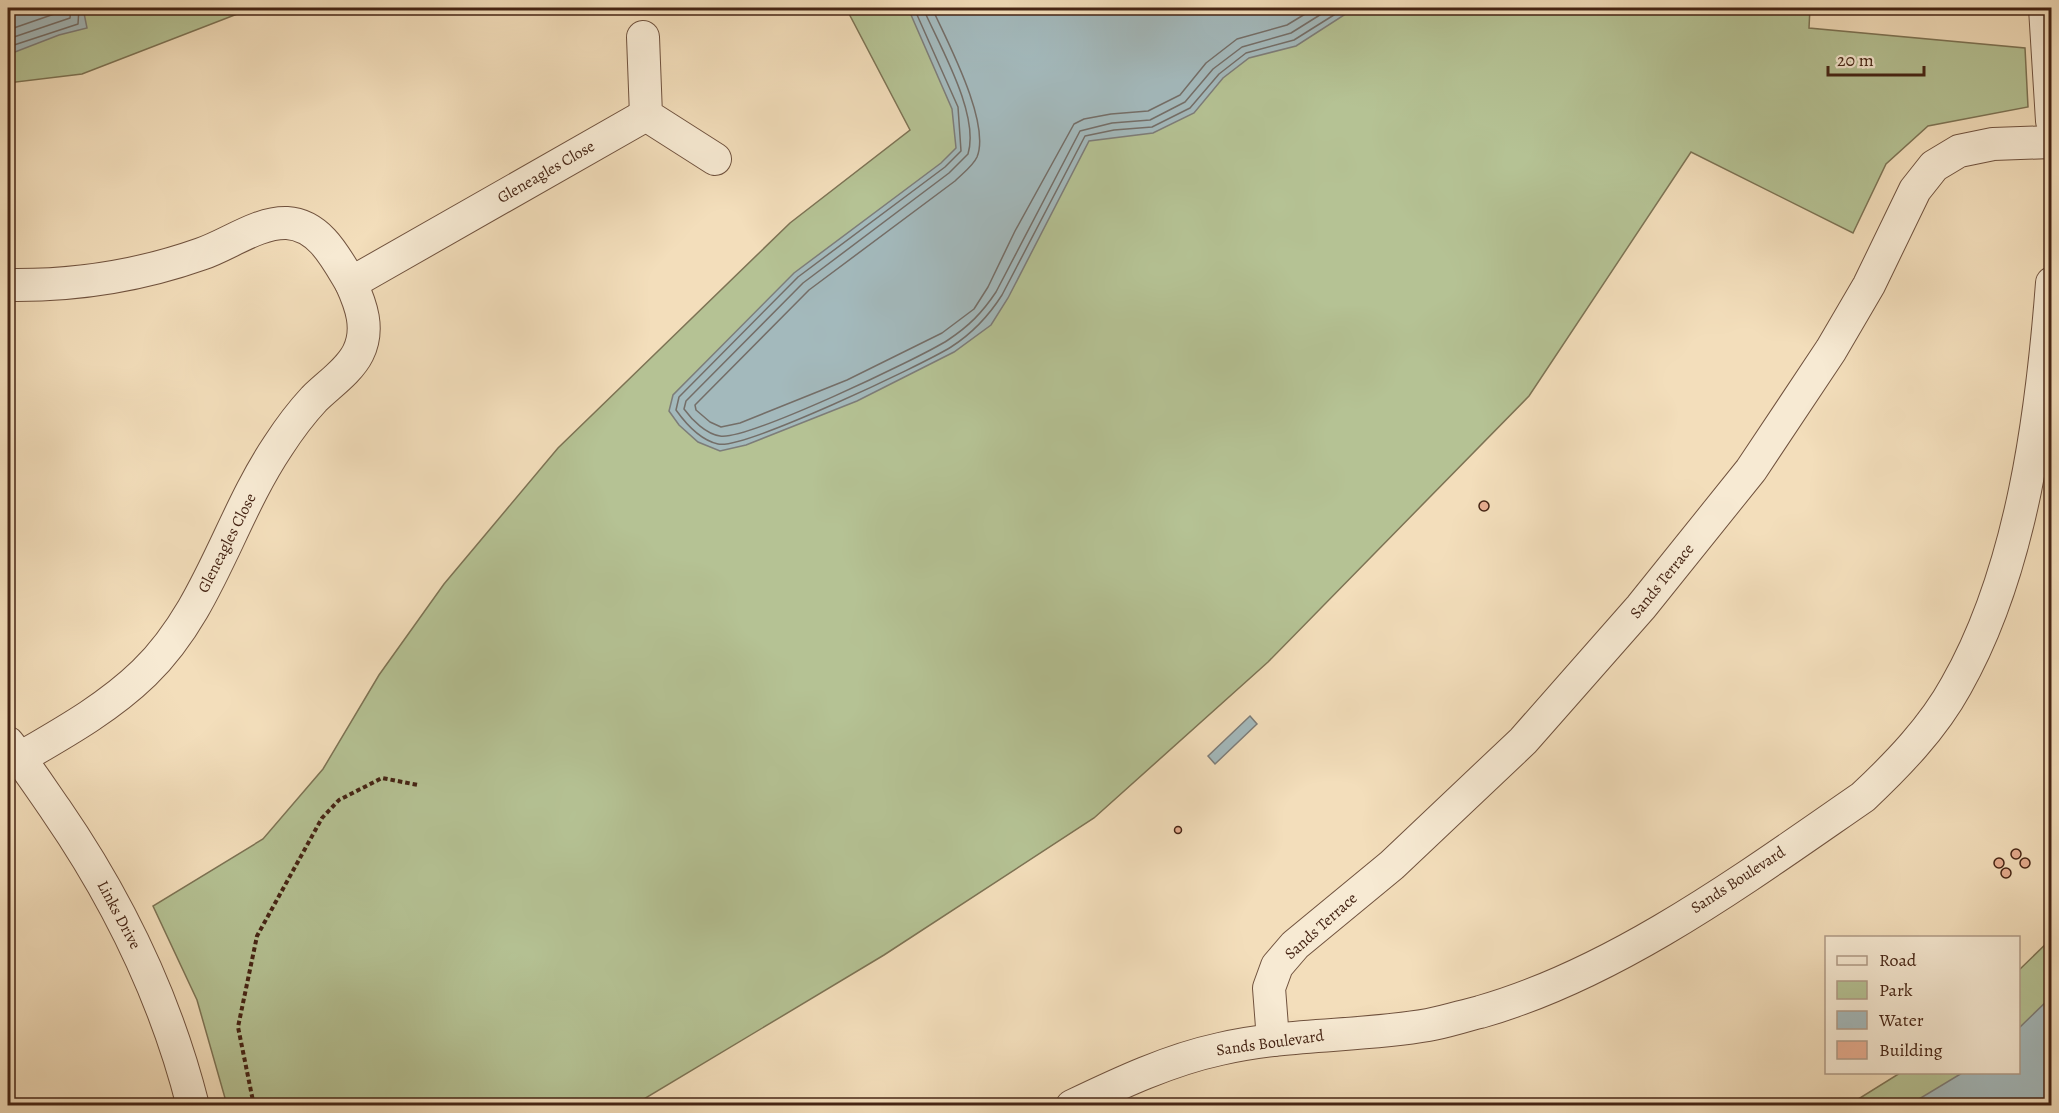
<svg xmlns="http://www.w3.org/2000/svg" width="2059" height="1113" font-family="Alegreya,serif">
<rect width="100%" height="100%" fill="#f3debb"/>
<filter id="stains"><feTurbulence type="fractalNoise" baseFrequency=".00333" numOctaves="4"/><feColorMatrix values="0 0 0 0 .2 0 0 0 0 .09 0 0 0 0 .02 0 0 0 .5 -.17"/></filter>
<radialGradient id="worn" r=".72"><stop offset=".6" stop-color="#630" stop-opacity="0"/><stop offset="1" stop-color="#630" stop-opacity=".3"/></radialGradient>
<!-- green -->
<g fill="#b5c294" stroke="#7d7354" stroke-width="1.5">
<path d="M8,8H261L245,11L82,74L8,83Z"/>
<path d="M846,8H1810L1809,28L2025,48L2028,107L1928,126L1886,164L1853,233L1691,152L1529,396L1268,662L1094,818L884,955L634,1105H227L197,1000L153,906L263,839L323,769L379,675L444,584L558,448L790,223L910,130Z"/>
<path d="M2051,939V1105L1847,1106L1900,1073L2018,1072L2019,970Z"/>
</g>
<!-- water -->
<g fill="#a3b9bc" stroke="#7d7d79" stroke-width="1.5">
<path d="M8,8H83L87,28L59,35L15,52H8Z"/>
<path d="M908,8H1355L1296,46L1249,58L1223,78L1194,113L1153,133L1089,141L1008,298L991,325L954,352L857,401L746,445L720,451L698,442L679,425L669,411L673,395L794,273L941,163L956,148L952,109Z"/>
<path d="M1250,716L1257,724L1215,764L1208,756Z"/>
<path d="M2051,997V1105H1909L1962,1073L2018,1072L2019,1028Z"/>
</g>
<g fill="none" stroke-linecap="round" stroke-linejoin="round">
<!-- shore -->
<g stroke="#746e68" stroke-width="1.5">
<path d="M914,8L958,107L961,151L945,167L798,277L679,397L676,410C686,424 700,440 718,444C743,450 922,365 951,347C973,333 988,317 1002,295L1085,136L1114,130L1152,127L1190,108L1219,74L1246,53L1294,40L1345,8"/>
<path d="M923,8C939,45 980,114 968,154L949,173L803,283L686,401L684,409C692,420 706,434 720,436C746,441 920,358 948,340C969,326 982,313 996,292L1080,131L1112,123L1150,120L1185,102L1213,69L1242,47L1291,33L1331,8"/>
<path d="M932,8C947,41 991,123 977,157C973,166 962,174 955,181L809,290L695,405L696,410L710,422L721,427L740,423L847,380L942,333L974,309L988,287L1015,231L1074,124L1084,119L1111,114L1148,111L1180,95L1206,63L1237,39L1287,25L1315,8"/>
<path d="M8,30L60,12L62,8"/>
<path d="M8,39L70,18L71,8"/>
<path d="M8,47L78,24L79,8"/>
</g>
</g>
<!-- building -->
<g fill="#e7ad90" stroke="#452414" stroke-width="1.5">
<circle cx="1484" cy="506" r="5"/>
<circle cx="1178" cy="830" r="3.5"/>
<circle cx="2016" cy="854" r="5"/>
<circle cx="2025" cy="863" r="5"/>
<circle cx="1999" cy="863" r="5"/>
<circle cx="2006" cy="873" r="5"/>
</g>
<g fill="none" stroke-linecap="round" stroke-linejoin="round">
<defs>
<g id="minor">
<path d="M2045,8L2052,121"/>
<path d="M643,37L646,115L715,159"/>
<path d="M8,285C73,286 139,276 201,254C228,245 258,222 287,223C320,225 336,258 351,283L646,115"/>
<path d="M8,743C25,764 40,787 56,810C118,900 166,999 193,1106"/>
<path d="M20,758C63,733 108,708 144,673C209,610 229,519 278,446C289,429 301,413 314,399C328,385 349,371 358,353C370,329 361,305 351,283"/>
<path d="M1273,1040L1269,988L1277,966L1295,945L1392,865L1523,741L1641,607L1751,470L1831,350L1869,285L1915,190L1934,166L1959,151L1993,144L2052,142"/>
<path d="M1072,1106C1120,1083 1169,1060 1220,1049C1288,1033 1359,1037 1428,1025C1445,1022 1463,1016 1480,1012C1617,973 1747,877 1863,797C1897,765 1933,728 1956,686C2022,570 2042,415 2052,283"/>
</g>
</defs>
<!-- minor casing -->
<use href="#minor" stroke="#70523e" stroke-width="34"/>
<!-- path -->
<g stroke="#452414" stroke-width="4" stroke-dasharray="4.5 3" stroke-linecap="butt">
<path d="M1582,13L1587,8"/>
<path d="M254,1106L238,1027L257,936L322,818L339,800L382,778L418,785"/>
</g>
<!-- minor -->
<use href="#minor" stroke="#f7ead3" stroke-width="32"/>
</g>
<g text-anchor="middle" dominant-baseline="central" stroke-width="6" stroke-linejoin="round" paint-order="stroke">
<!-- street labels -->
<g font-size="16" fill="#452414" stroke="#f7ead3">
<text transform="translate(546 172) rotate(-30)">Gleneagles Close</text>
<text transform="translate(227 543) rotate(-63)">Gleneagles Close</text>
<text transform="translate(1662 581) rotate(-51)">Sands Terrace</text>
<text transform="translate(1738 880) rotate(-33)">Sands Boulevard</text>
<text transform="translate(119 915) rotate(62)">Links Drive</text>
<text transform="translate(1321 926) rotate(-42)">Sands Terrace</text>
<text transform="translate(1270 1043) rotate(-8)">Sands Boulevard</text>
</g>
</g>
<!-- margin -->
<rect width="2059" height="1113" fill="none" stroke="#f3debb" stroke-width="30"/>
<rect x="9" y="9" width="2041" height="1095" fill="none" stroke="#452414" stroke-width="3"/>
<rect x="15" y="15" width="2029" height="1083" fill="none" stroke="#452414" stroke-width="1.5"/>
<!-- legend -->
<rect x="1825" y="936" width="195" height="138" fill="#f7ead3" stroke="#b09b87" stroke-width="1.5"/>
<rect x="1837" y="956" width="30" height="9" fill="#f7ead3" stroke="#b09b87" stroke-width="1.5"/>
<text x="1879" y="966" font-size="18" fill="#452414">Road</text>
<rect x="1837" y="981" width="30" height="18" fill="#b5c294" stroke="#b09b87" stroke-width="1.5"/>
<text x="1879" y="996" font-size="18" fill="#452414">Park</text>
<rect x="1837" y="1011" width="30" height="18" fill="#a3b9bc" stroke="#b09b87" stroke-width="1.5"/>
<text x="1879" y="1026" font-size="18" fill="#452414">Water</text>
<rect x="1837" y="1041" width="30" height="18" fill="#e7ad90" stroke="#b09b87" stroke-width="1.5"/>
<text x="1879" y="1056" font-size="18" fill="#452414">Building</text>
<!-- scale -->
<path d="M1828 66v9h96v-9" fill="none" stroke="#452414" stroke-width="3"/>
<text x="1837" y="66" font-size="18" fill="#452414" stroke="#f7ead3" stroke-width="4.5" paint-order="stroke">20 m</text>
<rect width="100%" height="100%" filter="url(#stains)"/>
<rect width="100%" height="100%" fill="url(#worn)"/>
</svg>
